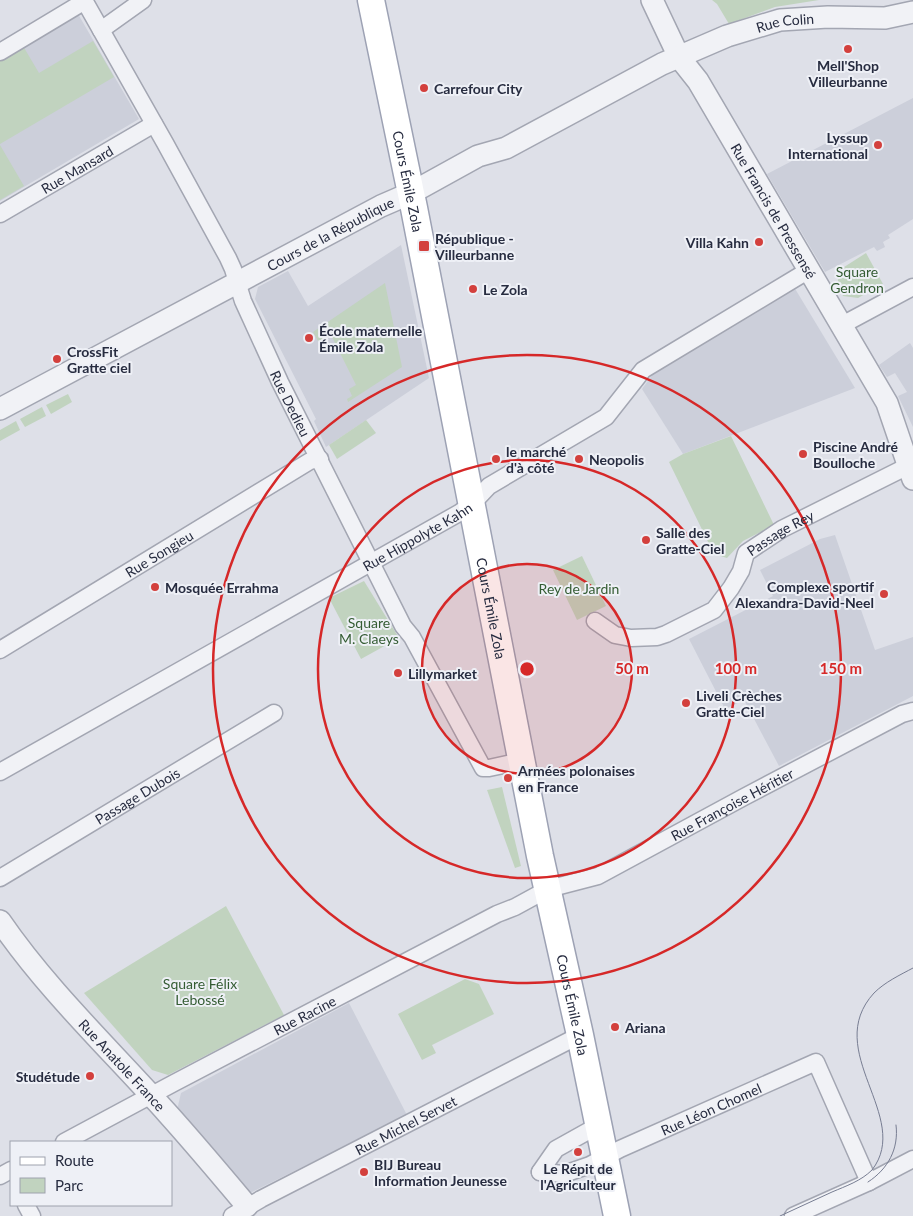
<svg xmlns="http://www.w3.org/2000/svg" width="913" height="1216" font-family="Lato,sans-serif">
<rect width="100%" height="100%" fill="#dee0e8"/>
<!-- built -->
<g fill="#cccfda">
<path d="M78,14L139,119L0,201V60Z"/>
<path d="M913,98V219L888,235L890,238L883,242L885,247L877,251L874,247L825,272L767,174Z"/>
<path d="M401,245L429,378L326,447L314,421L316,419L255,299L258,287L288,271L308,306Z"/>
<path d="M794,287L855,388L683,454L642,389L653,374Z"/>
<path d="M910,343L913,348V427L898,396L907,392L895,373L887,377L879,365Z"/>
<path d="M835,535L875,650L913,637V696L779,766L744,700L725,709L689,639L773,596L760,570L820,539Z"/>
<path d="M349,1003L407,1115L250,1193L177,1110L181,1093Z"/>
</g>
<!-- green -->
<g fill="#c1d3bf">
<path d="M712,0H819L775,7L729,24L717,4Z"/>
<path d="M93,41L114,77L0,144V60L23,46L39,73Z"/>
<path d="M0,145L24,186L0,200Z"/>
<path d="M866,253L883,284L858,298L843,296L837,284L841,269Z"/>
<path d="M385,283L402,367L348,402L347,399L352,396L349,389L356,385L331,335L318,341L313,332Z"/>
<path d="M68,394L72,402L51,414L46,405Z"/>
<path d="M42,407L46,416L25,427L20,419Z"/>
<path d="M366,420L376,433L337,459L329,445Z"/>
<path d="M16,421L20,430L0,441V430Z"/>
<path d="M731,436L774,525L743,541L727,558L714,554L669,462L683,454Z"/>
<path d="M582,556L606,606L577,620L553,570Z"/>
<path d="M364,581L399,638L361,659L329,598Z"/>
<path d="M502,787L521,866L515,868L487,790Z"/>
<path d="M226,906L284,1015L168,1075L152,1070L84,993Z"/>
<path d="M465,979L479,984L494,1014L432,1045L436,1053L422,1060L398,1014Z"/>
</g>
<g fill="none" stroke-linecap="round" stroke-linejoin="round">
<defs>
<g id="minor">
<path id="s1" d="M84,0L165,143L228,258L233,269L243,301L280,382L403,626L412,637L483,768H489L522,761"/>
<path d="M101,30L143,0"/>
<path d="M0,52L85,1"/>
<path id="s2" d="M0,214L154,124"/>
<path d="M842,325L913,287"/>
<path id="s3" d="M595,621L615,635L631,638L657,637L666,634L714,610L731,588L741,571L746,553L782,529L908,466"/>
<path id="s4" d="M0,650L310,461L320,459"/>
<path id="s5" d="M0,772L459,513L472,504L489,486L606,417L643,370L809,270"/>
<path id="s6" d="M0,878L274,713"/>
<path id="s7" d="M64,1142L174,1083L497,914L515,907L548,889L598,876L744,797L902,714L913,711"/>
<path id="s8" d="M540,1172L564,1174L590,1165L620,1149L816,1062L869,1182"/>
<path d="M540,1172L556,1149L599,1125"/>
<path d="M0,1176L11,1170"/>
<path d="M26,1205L32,1216"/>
<path id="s9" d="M232,1216L261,1199L580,1035"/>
<path d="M793,1216L869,1182L913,1159"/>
</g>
<g id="tertiary">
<path id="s10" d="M652,0L679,57L698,81L887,403L913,479"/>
<path id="s11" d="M0,409L381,206L411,193L478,156L506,148L662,64L727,36L780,20L828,17L885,18L913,12"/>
<path id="s12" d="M0,921C48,991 111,1050 168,1114C195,1144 221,1175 247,1206"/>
</g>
<g id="primary">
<path id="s13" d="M371,0L414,208L540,856L580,1035L617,1216"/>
</g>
</defs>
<!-- minor casing -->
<use href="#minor" stroke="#a3a6b2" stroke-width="19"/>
<!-- tertiary casing -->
<use href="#tertiary" stroke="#a3a6b2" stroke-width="24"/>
<!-- primary casing -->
<use href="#primary" stroke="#9da2b4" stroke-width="29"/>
<!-- minor -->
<use href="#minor" stroke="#f1f2f6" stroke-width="16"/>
<!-- tertiary -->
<use href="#tertiary" stroke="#f1f2f6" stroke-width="21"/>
<!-- primary -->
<use href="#primary" stroke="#fff" stroke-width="26"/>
<!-- tram -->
<g stroke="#777d92" stroke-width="1">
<path d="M868,1182C888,1169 899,1149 896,1125"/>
<path d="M780,1216C797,1208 815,1200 832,1192C846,1186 861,1181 872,1170C913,1117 821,1051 874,993C885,982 900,975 913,968"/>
</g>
</g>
<!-- distance rings -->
<circle cx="527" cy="669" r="105" fill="#d62828" fill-opacity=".12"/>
<g fill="none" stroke="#d62828" stroke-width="2.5">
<circle cx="527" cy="669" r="105"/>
<circle cx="527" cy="669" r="209"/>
<circle cx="527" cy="669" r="314"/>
</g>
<!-- markers -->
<g fill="#d3403d" stroke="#eef0f6" stroke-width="2">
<circle cx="848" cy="49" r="5"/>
<circle cx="424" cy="88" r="5"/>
<circle cx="878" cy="145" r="5"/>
<circle cx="759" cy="242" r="5"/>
<rect x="418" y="240" width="12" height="12" rx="2.5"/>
<circle cx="473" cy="289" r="5"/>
<circle cx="309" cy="338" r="5"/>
<circle cx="57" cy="359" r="5"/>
<circle cx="803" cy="454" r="5"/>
<circle cx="496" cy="459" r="5"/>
<circle cx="579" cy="459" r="5"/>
<circle cx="646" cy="540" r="5"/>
<circle cx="155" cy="587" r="5"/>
<circle cx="884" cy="594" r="5"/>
<circle cx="398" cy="673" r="5"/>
<circle cx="686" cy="703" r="5"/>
<circle cx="508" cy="778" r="5"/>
<circle cx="615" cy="1027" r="5"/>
<circle cx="90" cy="1076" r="5"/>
<circle cx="578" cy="1152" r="5"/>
<circle cx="364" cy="1172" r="5"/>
</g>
<g text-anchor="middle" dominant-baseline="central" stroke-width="4" stroke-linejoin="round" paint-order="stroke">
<!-- street labels -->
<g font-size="14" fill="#272c40" stroke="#eef0f6">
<text stroke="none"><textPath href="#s11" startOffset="878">Rue Colin</textPath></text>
<text stroke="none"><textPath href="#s2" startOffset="89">Rue Mansard</textPath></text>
<text stroke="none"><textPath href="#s13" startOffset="185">Cours Émile Zola</textPath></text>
<text stroke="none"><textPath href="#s10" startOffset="244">Rue Francis de Pressensé</textPath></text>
<text stroke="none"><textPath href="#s11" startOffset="374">Cours de la République</textPath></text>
<text stroke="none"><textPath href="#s1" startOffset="454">Rue Dedieu</textPath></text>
<text stroke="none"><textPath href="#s3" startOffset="236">Passage Rey</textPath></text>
<text stroke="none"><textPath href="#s5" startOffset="479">Rue Hippolyte Kahn</textPath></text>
<text stroke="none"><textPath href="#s4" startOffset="186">Rue Songieu</textPath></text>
<text stroke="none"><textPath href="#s13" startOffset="620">Cours Émile Zola</textPath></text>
<text stroke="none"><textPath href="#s6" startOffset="160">Passage Dubois</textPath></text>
<text stroke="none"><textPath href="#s7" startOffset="750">Rue Françoise Héritier</textPath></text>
<text stroke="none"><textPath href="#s13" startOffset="1025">Cours Émile Zola</textPath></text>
<text stroke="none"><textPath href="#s7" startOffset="272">Rue Racine</textPath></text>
<text stroke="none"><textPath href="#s12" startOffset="189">Rue Anatole France</textPath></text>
<text stroke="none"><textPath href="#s8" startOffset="185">Rue Léon Chomel</textPath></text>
<text stroke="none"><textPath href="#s9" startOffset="196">Rue Michel Servet</textPath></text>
</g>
<!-- poi labels -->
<g font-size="14" font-weight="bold" fill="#272c40" stroke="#eef0f6" text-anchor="start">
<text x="848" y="65" text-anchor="middle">Mell'Shop<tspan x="848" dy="16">Villeurbanne</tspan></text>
<text x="434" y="88">Carrefour City</text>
<text x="868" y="137" text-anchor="end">Lyssup<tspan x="868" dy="16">International</tspan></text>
<text x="435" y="238">République -<tspan x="435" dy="16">Villeurbanne</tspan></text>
<text x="749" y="242" text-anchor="end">Villa Kahn</text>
<text x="483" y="289">Le Zola</text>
<text x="319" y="330">École maternelle<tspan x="319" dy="16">Émile Zola</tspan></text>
<text x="67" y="351">CrossFit<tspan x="67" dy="16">Gratte ciel</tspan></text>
<text x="813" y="446">Piscine André<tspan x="813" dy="16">Boulloche</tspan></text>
<text x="506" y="451">le marché<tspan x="506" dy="16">d'à côté</tspan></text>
<text x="589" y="459">Neopolis</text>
<text x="656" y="532">Salle des<tspan x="656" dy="16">Gratte-Ciel</tspan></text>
<text x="874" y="586" text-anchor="end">Complexe sportif<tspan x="874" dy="16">Alexandra-David-Neel</tspan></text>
<text x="165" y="587">Mosquée Errahma</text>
<text x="408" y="673">Lillymarket</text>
<text x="696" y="695">Liveli Crèches<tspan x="696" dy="16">Gratte-Ciel</tspan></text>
<text x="518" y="770">Armées polonaises<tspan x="518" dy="16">en France</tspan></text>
<text x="625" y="1027">Ariana</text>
<text x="80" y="1076" text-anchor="end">Studétude</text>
<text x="374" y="1164">BIJ Bureau<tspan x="374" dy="16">Information Jeunesse</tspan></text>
<text x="578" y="1168" text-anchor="middle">Le Répit de<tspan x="578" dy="16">l'Agriculteur</tspan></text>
</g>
<!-- park labels -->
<g font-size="14" fill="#345c33" stroke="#eef0f6">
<text x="857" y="271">Square<tspan x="857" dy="16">Gendron</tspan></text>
<text x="579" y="588">Rey de Jardin</text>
<text x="369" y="622">Square<tspan x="369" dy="16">M. Claeys</tspan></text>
<text x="200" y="983">Square Félix<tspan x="200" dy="16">Lebossé</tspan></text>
</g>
</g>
<circle cx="527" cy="669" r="8" fill="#d62828" stroke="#eef0f6" stroke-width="2.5"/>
<g font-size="15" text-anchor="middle" font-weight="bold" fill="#d62828" stroke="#eef0f6" stroke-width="4" stroke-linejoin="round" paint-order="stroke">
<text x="632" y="674">50 m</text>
<text x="736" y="674">100 m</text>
<text x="841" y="674">150 m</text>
</g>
<!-- legend -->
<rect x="10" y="1141" width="162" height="65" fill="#eef0f6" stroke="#9ea2ad"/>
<rect x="20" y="1157" width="25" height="8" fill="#ffffff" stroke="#9ea2ad"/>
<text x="55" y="1166" font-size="15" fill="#272c40">Route</text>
<rect x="20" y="1178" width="25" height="15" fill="#c1d3bf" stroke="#9ea2ad"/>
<text x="55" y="1191" font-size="15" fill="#272c40">Parc</text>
</svg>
